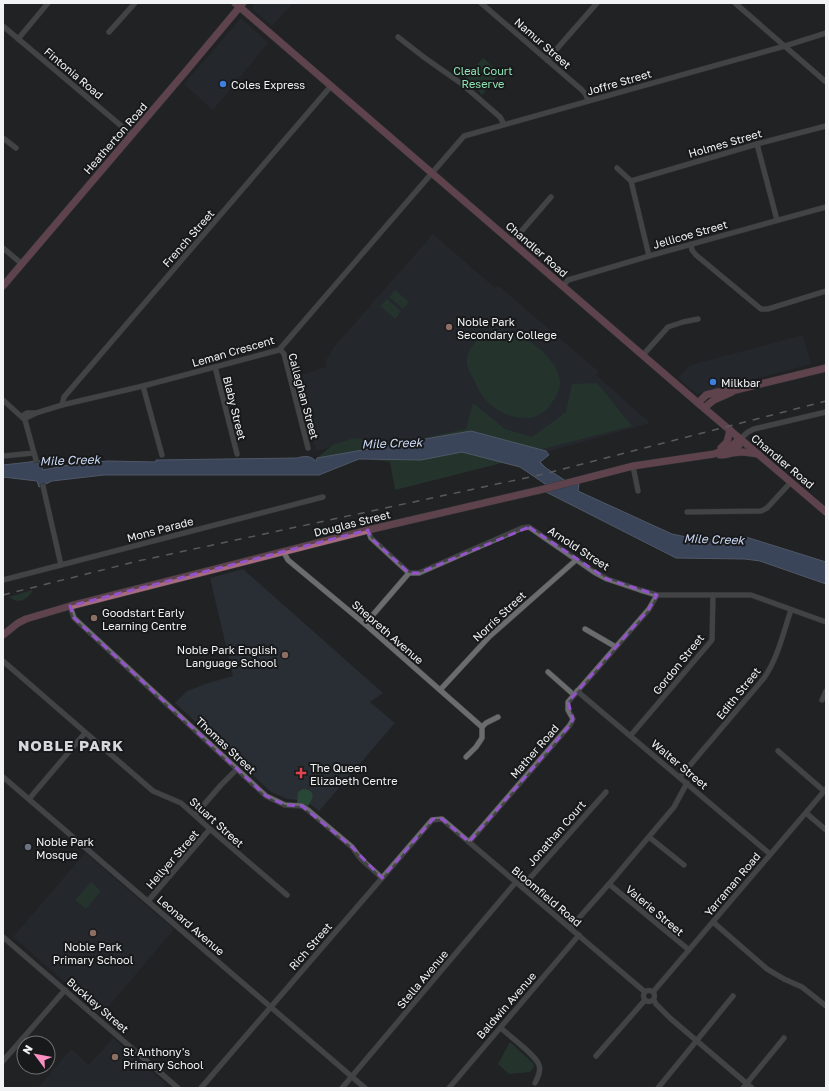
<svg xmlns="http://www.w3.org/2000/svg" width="829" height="1091" font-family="'Golos Text',sans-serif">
<rect width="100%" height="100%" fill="#212224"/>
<!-- built -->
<g fill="#292d34">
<path d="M253,3H293L272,26L253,10Z"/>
<path d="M241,18L268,43L213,110L184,84Z"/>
<path d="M433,234L495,288L499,286L599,372L596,375L650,423L539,454L465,438L357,441L316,451L297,376L326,367V360L334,347Z"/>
<path d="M803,335L811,364L697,394L678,378L691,365Z"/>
<path d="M243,569L383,693L370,702L395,723L319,811L306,801L287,799L271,792L175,703L187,691L208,683L233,676L210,578Z"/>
<path d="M85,853L174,929L102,1014L13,937Z"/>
<path d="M113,1038L166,1084L163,1088H38L71,1049L89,1065Z"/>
</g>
<!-- green -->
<g fill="#284736">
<path d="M483,58L500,73L482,95L477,89L465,79Z"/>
<path d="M395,290L409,302L403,309L389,297Z"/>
<path d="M387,299L401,311L395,319L380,306Z"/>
<path d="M495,330C500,330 505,330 510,332C529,337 561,362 560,384C559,393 553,401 548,408C532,427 500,416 486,400C481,395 478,388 475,382C471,375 466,367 467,359C469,344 482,335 495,330Z"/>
<path d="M597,383L632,426L543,449L498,464L395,490L390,462L360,458L317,460V458L333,445L354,438L383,442L410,441L466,429L473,403L505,429L532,437L566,412L572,384Z"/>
<path d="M32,590V592C25,601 19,604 9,597Z"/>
<path d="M303,789C316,790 314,798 308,806L304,804L297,803L298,792Z"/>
<path d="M91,882L101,891L86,909L75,900Z"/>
<path d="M510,1042L533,1063L534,1067L530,1072L509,1074L498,1064Z"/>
</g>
<!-- water -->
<path fill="#5b6f9b" stroke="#8897b6" d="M471,431L546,451L549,455L540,462L546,468L572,485L579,484L578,491L672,534L701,540L746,537L826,562V584L760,561L745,559L676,558L546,492L554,490L520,467L462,452L421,460L359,459L319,475H104L52,481L39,487L37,481L3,477V465L30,462L39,460L43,470L74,464L108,461L156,462V460L297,458C304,456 310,455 316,461L317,458Z"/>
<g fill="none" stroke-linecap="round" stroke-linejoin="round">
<defs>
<g id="minor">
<path d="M481,3L582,90L586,95L588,101"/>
<path d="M735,3L826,82"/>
<path d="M3,26L132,135"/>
<path d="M109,32L135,3"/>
<path d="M398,37L425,58L462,84L500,117L504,124"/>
<path d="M18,39L48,3"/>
<path d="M547,60L597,3"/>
<path d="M3,138L16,148"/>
<path d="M757,144L777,220"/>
<path d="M617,168L631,181L649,256"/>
<path d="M631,181L757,144L826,126"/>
<path d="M512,242L551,197"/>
<path d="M691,244L692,250L696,255L761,309H768L826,291"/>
<path d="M3,248L22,264"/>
<path d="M563,286L568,280L649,256L826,207"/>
<path d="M280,349L284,354L308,448"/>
<path d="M643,355L668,327L683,322L698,319"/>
<path d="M215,367L237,454"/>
<path d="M143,386L162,455"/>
<path d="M3,400L25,420L34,453L3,456"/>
<path d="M62,405L64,397L331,86"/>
<path d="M22,416L27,413H35"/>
<path d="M24,419L36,413L62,405L143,386L279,350L464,136L785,46L826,33"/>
<path d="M740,439L748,432L754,429L826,412"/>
<path d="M34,453L36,460"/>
<path d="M633,466L638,491"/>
<path d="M43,486L61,565"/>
<path d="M687,512L761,511L767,508L791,482"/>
<path d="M368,530L371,538L409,573H419L522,528L529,527L594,572L607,579L640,590L657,595H751L826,622"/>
<path d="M283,551L288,560L365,624L482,727"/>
<path d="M3,580L323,497"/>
<path d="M70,606L74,618L266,796L285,805L302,806L308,810L352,847L361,859L382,878"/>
<path d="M365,624L409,573"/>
<path d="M585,629L616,647"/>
<path d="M3,661L153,791L181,803L210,829L287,895"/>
<path d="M548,672L574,695"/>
<path d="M440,690L489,637L576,560"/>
<path d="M577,691L770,854"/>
<path d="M822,700L826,691"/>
<path d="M631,735L712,640L713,595"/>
<path d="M778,751L824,791"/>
<path d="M466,757L476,747L482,738V727L486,723L498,717"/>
<path d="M3,777L365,1088"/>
<path d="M680,777L764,678C778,658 783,633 791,610"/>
<path d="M29,799L85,733"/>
<path d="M806,813L826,830"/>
<path d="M195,815L221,785L237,769"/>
<path d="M649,837L684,865"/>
<path d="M469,842L570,725L573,719L568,710V702L649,609L657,595"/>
<path d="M609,884L689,950"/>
<path d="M522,887L606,792"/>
<path d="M148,901L210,829"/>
<path d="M713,922L767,969L784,979L802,987L826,1006"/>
<path d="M570,928L609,884L674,807L687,783"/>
<path d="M3,937L178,1088"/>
<circle cx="649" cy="996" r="5.5"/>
<path d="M653,992L826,789"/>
<path d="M654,1000L656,1004L670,1018L752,1088"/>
<path d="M501,1028C509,1036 536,1055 539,1065C541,1071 538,1077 535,1083"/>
<path d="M596,1056L645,1000"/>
<path d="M3,1061L65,990"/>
<path d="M201,1088L432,820L442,819L645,992"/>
<path d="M342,1088L516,882"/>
<path d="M449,1088L579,935"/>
<path d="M658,1088L733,996"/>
<path d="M743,1088L784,1038"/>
</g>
<g id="major">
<path d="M235,3L698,403L826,512"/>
<path d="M3,286L187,70L243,3"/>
<path d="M698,403L706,395L717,392L736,390L826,368"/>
<path d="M704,408L714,400L732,392"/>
<path d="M721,448L727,442L730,430"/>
<path d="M732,453L743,452L758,454"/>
<path d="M720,455C731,455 740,451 740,439"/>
<path d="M3,635L18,623L26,619L70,606L368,530L544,489L633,466L714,454L727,449L740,439"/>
</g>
</defs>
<!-- minor casing -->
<use href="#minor" stroke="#3e3f40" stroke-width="6"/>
<!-- major casing -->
<use href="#major" stroke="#3e3f40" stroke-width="8"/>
<!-- minor -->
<use href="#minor" stroke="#6b6c6e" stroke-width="5"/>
<!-- major -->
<use href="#major" stroke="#a86b7d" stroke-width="7"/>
<!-- rail -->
<path stroke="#9b9c9e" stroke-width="1.5" stroke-dasharray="7 7" stroke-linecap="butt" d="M3,595L138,561L544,474L826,401"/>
</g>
<!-- marked area -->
<path d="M0 0H829V1091H0ZM529,527L607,579L657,595L649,609L568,702L573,719L570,725L469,842L442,819H433L382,878L352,847L302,806L285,805L266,796L74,618L70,606L368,530L371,538L409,573H419Z" fill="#212224" fill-opacity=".55" fill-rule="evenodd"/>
<path fill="none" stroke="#9354ca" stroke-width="3" stroke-dasharray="8 5" stroke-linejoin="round" d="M529,527L607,579L657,595L649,609L568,702L573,719L570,725L469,842L442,819H433L382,878L352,847L302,806L285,805L266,796L74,618L70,606L368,530L371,538L409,573H419Z"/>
<!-- markers -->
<g fill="#3f7fe0" stroke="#18191b" stroke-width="1.5">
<circle cx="223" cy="84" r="4"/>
<circle cx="713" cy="382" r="4"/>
</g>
<g fill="#8d6e63" stroke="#18191b" stroke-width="1.5">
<circle cx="449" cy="327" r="4"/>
<circle cx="94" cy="618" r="4"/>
<circle cx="285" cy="655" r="4"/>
<circle cx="93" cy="933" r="4"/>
<circle cx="115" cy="1057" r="4"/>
</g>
<path fill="#e0444e" stroke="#18191b" stroke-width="1.5" d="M299 767h4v4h4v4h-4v4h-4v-4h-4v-4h4z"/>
<circle fill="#6b7280" stroke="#18191b" stroke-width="1.5" cx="28" cy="847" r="4"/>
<g text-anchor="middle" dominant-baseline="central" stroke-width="4" stroke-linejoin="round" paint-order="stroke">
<!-- street labels -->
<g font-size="11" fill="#f2f3f4" stroke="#18191b">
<text transform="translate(543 43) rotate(41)">Namur Street</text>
<text transform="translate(74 73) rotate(40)">Fintonia Road</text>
<text transform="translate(619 82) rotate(-16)">Joffre Street</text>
<text transform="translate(115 138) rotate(-49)">Heatherton Road</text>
<text transform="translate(725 143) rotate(-16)">Holmes Street</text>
<text transform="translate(690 234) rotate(-16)">Jellicoe Street</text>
<text transform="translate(188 238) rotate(-49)">French Street</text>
<text transform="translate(537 249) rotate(41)">Chandler Road</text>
<text transform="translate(233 351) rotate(-16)">Leman Crescent</text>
<text transform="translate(304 396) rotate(75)">Callaghan Street</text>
<text transform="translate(235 408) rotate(76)">Blaby Street</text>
<text transform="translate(783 461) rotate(40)">Chandler Road</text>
<text transform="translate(352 523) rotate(-14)">Douglas Street</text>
<text transform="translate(160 529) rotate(-15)">Mons Parade</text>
<text transform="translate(579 548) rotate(33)">Arnold Street</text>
<text transform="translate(499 616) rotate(-43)">Norris Street</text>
<text transform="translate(388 632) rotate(41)">Shepreth Avenue</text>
<text transform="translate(678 664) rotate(-51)">Gordon Street</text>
<text transform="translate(738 693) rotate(-51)">Edith Street</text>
<text transform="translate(226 745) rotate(43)">Thomas Street</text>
<text transform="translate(534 751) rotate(-49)">Mather Road</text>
<text transform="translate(680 764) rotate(40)">Walter Street</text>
<text transform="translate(217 822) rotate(42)">Stuart Street</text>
<text transform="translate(556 833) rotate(-49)">Jonathan Court</text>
<text transform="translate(172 859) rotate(-49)">Hellyer Street</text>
<text transform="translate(732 884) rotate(-50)">Yarraman Road</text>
<text transform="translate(547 896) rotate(40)">Bloomfield Road</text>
<text transform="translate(655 910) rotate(40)">Valerie Street</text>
<text transform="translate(191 925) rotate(41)">Leonard Avenue</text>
<text transform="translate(310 946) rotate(-49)">Rich Street</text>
<text transform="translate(422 979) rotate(-50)">Stella Avenue</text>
<text transform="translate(98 1005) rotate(41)">Buckley Street</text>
<text transform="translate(506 1005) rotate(-49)">Baldwin Avenue</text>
</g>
<!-- park labels -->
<g font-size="11" fill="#90e2b3" stroke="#18191b">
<text x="483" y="70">Cleal Court<tspan x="483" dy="13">Reserve</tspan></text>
</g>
<!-- poi labels -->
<g font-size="11" fill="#f2f3f4" stroke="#18191b" text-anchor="start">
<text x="231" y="84">Coles Express</text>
<text x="457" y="321">Noble Park<tspan x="457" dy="13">Secondary College</tspan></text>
<text x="721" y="382">Milkbar</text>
<text x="102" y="612">Goodstart Early<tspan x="102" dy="13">Learning Centre</tspan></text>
<text x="277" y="649" text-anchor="end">Noble Park English<tspan x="277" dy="13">Language School</tspan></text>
<text x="310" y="767">The Queen<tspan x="310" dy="13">Elizabeth Centre</tspan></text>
<text x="36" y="841">Noble Park<tspan x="36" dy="13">Mosque</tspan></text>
<text x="93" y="946" text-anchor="middle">Noble Park<tspan x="93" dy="13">Primary School</tspan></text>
<text x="123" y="1051">St Anthony's<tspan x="123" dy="13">Primary School</tspan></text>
</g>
<!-- water labels -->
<g font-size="12" font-style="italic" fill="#c9d6f2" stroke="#18191b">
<text transform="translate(392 443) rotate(-2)">Mile Creek</text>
<text transform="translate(70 460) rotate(-2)">Mile Creek</text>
<text transform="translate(714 539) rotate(2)">Mile Creek</text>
</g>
<!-- district labels -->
<g font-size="15" font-weight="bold" letter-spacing="1" fill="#d6d8db" stroke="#18191b">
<text x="71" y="745">NOBLE PARK</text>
</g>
</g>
<!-- border -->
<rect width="829" height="1091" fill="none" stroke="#f2f3f4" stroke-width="8"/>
<!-- north arrow -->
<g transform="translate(36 1055) rotate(302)"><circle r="19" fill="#18191b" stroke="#6f7072"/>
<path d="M0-3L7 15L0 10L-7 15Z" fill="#fc8fc2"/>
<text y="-6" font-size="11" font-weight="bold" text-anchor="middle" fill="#f2f3f4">N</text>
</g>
</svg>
